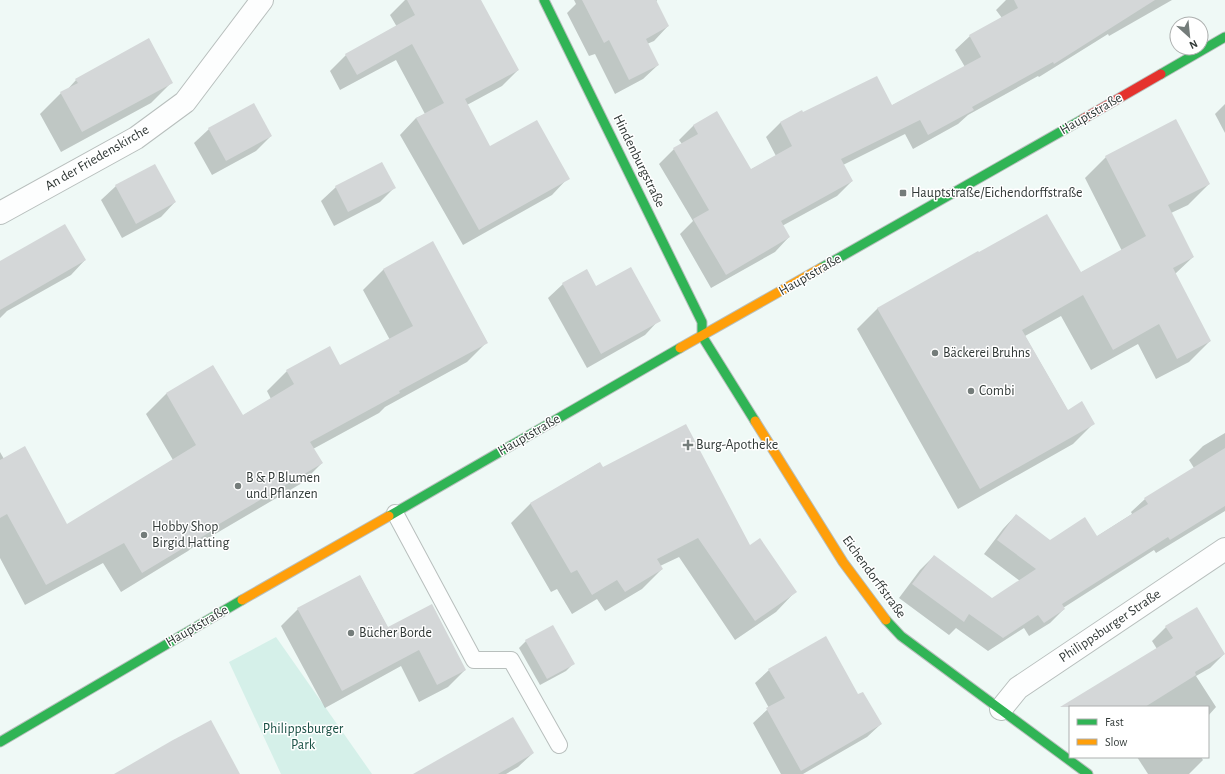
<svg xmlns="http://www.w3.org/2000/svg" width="1225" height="774" font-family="'Alegreya Sans',sans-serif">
<rect width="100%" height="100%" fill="#eff9f6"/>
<!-- green -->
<path fill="#d5f0e9" d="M276,637L372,774H281L229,662Z"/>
<!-- shadow -->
<g fill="#0003">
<path d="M405,0H480L518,70L502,86L467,105L490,148L568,178L552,195L463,245L400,135L416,118L425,114L396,60L340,90L330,71L346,55L397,27L390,15Z"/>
<path d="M574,0H657L656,2L668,26L654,41L647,44L658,65L643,79L615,94L595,54L589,56L567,13L576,4Z"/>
<path d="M1006,0H1172L1109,36L1108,34L1039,77L1038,76L968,115L958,124L913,149L905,134L843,165L852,181L837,196L782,226L789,237L775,252L711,288L680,234L693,221L659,164L674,149L682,144L679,140L694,125L750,170L776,156L766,137L780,123L802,112L803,114L891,106L965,67L955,50L970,36L1002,18L996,10Z"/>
<path d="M76,80L172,82L151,103L61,152L40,114L61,93L66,91Z"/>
<path d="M1225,104V133L1215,114Z"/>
<path d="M209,129L271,136L256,151L212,175L194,143Z"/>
<path d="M1106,157L1209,184L1188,205L1171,213L1193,257L1175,274L1210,341L1189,362L1156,379L1138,344L1091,370L1061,316L1025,336L1068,411L1094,423L1073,444L958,509L857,329L878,308L1080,273L1122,251L1085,178Z"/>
<path d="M116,186L175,202L161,217L122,238L101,200Z"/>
<path d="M336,187L394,188L380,202L334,226L321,201Z"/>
<path d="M432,243L487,342L467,362L385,407L379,413L313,449L322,463L302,483L193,547L188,551L121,592L103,563L25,605L0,558V452L4,459L67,525L173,460L146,414L166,394L213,366L242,416L271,399L267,391L287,371L340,367L390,340L363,290L383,270Z"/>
<path d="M85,260L71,275L7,311L0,318V276Z"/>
<path d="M563,284L596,288L659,320L645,335L587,368L548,298Z"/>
<path d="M1225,433V511L1156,553L1154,550L1063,608L1064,609L1050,623L1029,636L1024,628L988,651L956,628L949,635L899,598L920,570L934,556L992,599L1020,581L984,554L1003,529L1016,515L1050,541L1096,537L1132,514L1131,512L1145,499L1194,468L1189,460L1203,446Z"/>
<path d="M599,463L603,469L750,546L795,592L776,612L735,640L679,557L660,566L662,569L642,589L605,611L597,599L572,614L557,589L551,592L511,523L530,504Z"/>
<path d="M360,576L388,628L465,670L448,687L419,702L401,666L325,708L281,626L298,609Z"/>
<path d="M1166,627L1224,654L1210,668L1196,676L1216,707L1208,716V707H1071L1157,649L1152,641Z"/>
<path d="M526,641L573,664L566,671L540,685L519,648Z"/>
<path d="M769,670L858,696L881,724L867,737L803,774H781L753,723L769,708L755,683Z"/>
<path d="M533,753L518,767L506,774H416Z"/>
<path d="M1137,757H1201L1203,760L1189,774H1148Z"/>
</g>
<!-- building -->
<g fill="#d4d7d8">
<path d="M407,0H481L519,70L465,99L490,146L537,120L570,179L479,230L416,118L444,103L412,44L357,75L345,54L415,15Z"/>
<path d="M582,0H656L669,26L646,39L659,65L629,80L609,40L604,43Z"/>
<path d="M1014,0H1155L1054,64L1053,62L972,107L974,110L928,135L920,120L841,159L853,181L781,221L790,237L726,275L693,219L709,210L673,148L698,134L693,125L717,111L751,169L792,146L780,122L802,110L803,112L877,76L892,105L981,57L969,35L1018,8Z"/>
<path d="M149,38L173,83L82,132L60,92L78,83L75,79Z"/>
<path d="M254,103L272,136L226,161L208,128Z"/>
<path d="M1176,119L1210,184L1168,205L1194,257L1173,268L1211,341L1177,359L1159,324L1113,350L1083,295L1022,330L1068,410L1082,401L1095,424L980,489L877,308L978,251L979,252L1047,214L1081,272L1146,236L1105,156Z"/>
<path d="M382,162L396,188L348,212L335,186Z"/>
<path d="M155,164L176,202L136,224L115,185Z"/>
<path d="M65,224L86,260L0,310V261Z"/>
<path d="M433,241L488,343L399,391L400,393L310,442L323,463L209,530L210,532L142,573L124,543L46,585L7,514L0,518V460L25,446L67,524L196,445L166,393L213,365L243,415L294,384L286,370L330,346L340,365L413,326L383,269Z"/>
<path d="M631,267L661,321L601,354L562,283L587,269L596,286Z"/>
<path d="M686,424L750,545L760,538L797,592L755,621L698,538L657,559L663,569L625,592L617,580L592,595L577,570L571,573L530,503L600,462L603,467Z"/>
<path d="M1225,448V506L1170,540L1168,537L1062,604L1065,609L1044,623L1038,615L1003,638L969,614L964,622L912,584L934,555L992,598L1036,569L997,540L1016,514L1050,540L1085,517L1097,536L1148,504L1144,498Z"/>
<path d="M360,575L388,627L432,604L466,670L437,685L419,650L342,691L297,608Z"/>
<path d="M1197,607L1225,654L1195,672L1196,675L1145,707H1060L1173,638L1165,626Z"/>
<path d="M553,625L575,664L547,679L525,640Z"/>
<path d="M826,636L858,694L863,692L882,724L801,771L766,708L785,698L768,669Z"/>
<path d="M513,717L534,753L498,774H413Z"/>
<path d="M211,720L240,774H114L173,740Z"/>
</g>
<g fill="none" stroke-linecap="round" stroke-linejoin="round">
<defs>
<path id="lane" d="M395,513L474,660H511L559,745"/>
<g id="street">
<path d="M0,213L136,138L185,102L262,0"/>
<path d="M1001,709L1018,688L1225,549"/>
</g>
<g id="fast">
<path d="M544,0L702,322V336L755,421"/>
<path d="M1161,74L1225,37"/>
<path d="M821,268L1083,119"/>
<path d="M389,516L680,348"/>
<path d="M886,620L901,636L1088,774"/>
<path d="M0,742L242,600"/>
</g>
<g id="slow">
<path d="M680,348L821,268"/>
<path d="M755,421L843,562L886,620"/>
<path d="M242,600L389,516"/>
</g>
<path id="jam" d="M1083,119L1161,74"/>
</defs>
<!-- lane casing -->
<use href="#lane" stroke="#b8bfbd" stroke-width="18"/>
<!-- street casing -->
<use href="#street" stroke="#b8bfbd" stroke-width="24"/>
<!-- fast casing -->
<use href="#fast" stroke="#b8bfbd" stroke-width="11"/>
<!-- slow casing -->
<use href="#slow" stroke="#b8bfbd" stroke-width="11"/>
<!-- jam casing -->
<use href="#jam" stroke="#b8bfbd" stroke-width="11"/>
<!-- lane -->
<use href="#lane" stroke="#fdfefe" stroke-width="16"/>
<!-- street -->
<use href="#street" stroke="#fdfefe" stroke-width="22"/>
<!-- fast -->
<use href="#fast" stroke="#30b455" stroke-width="9"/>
<!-- slow -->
<use href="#slow" stroke="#ff9f0a" stroke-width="9"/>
<!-- jam -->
<use href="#jam" stroke="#e5322d" stroke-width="9"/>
</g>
<!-- markers -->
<g fill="#747c7a" stroke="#fff" stroke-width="1.5">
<rect x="899" y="189" width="8" height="8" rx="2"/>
<circle cx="935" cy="353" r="4"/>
<circle cx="971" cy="391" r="4"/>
<path d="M686 439h4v4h4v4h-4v4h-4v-4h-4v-4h4z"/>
<circle cx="238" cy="486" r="4"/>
<circle cx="144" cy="535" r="4"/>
<circle cx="351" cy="633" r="4"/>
</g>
<g text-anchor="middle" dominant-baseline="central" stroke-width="3" stroke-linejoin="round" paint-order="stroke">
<!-- street labels -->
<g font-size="14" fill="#313937" stroke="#fff">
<text transform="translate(1091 114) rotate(-30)">Hauptstraße</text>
<text transform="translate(97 158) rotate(-30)">An der Friedenskirche</text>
<text transform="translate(639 161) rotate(64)">Hindenburgstraße</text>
<text transform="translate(810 275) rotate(-30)">Hauptstraße</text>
<text transform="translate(529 435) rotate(-30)">Hauptstraße</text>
<text transform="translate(874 577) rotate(54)">Eichendorffstraße</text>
<text transform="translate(197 626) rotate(-30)">Hauptstraße</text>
<text transform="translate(1110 626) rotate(-34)">Philippsburger Straße</text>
</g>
<!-- poi labels -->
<g font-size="14" fill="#313937" stroke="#fff" text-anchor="start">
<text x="911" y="193">Hauptstraße/Eichendorffstraße</text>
<text x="943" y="353">Bäckerei Bruhns</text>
<text x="979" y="391">Combi</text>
<text x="696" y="445">Burg-Apotheke</text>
<text x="246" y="478">B &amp; P Blumen<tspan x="246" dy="16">und Pflanzen</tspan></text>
<text x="152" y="527">Hobby Shop<tspan x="152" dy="16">Birgid Hatting</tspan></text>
<text x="359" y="633">Bücher Borde</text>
</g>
<!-- park labels -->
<g font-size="14" fill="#185044" stroke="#fff">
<text x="303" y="729">Philippsburger<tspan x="303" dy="16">Park</tspan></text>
</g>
</g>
<!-- legend -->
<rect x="1069" y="706" width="140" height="52" fill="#ffffff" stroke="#adb0af"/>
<rect x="1077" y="719" width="20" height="6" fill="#30b455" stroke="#adb0af"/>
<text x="1105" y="726" font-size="12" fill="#313937">Fast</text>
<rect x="1077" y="739" width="20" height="6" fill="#ff9f0a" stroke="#adb0af"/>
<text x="1105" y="746" font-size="12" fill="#313937">Slow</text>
<!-- north arrow -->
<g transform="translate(1189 36) rotate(153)"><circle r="19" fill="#ffffff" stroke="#adb0af"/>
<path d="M0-3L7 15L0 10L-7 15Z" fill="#747c7a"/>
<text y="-6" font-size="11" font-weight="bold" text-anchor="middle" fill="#313937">N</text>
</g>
</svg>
